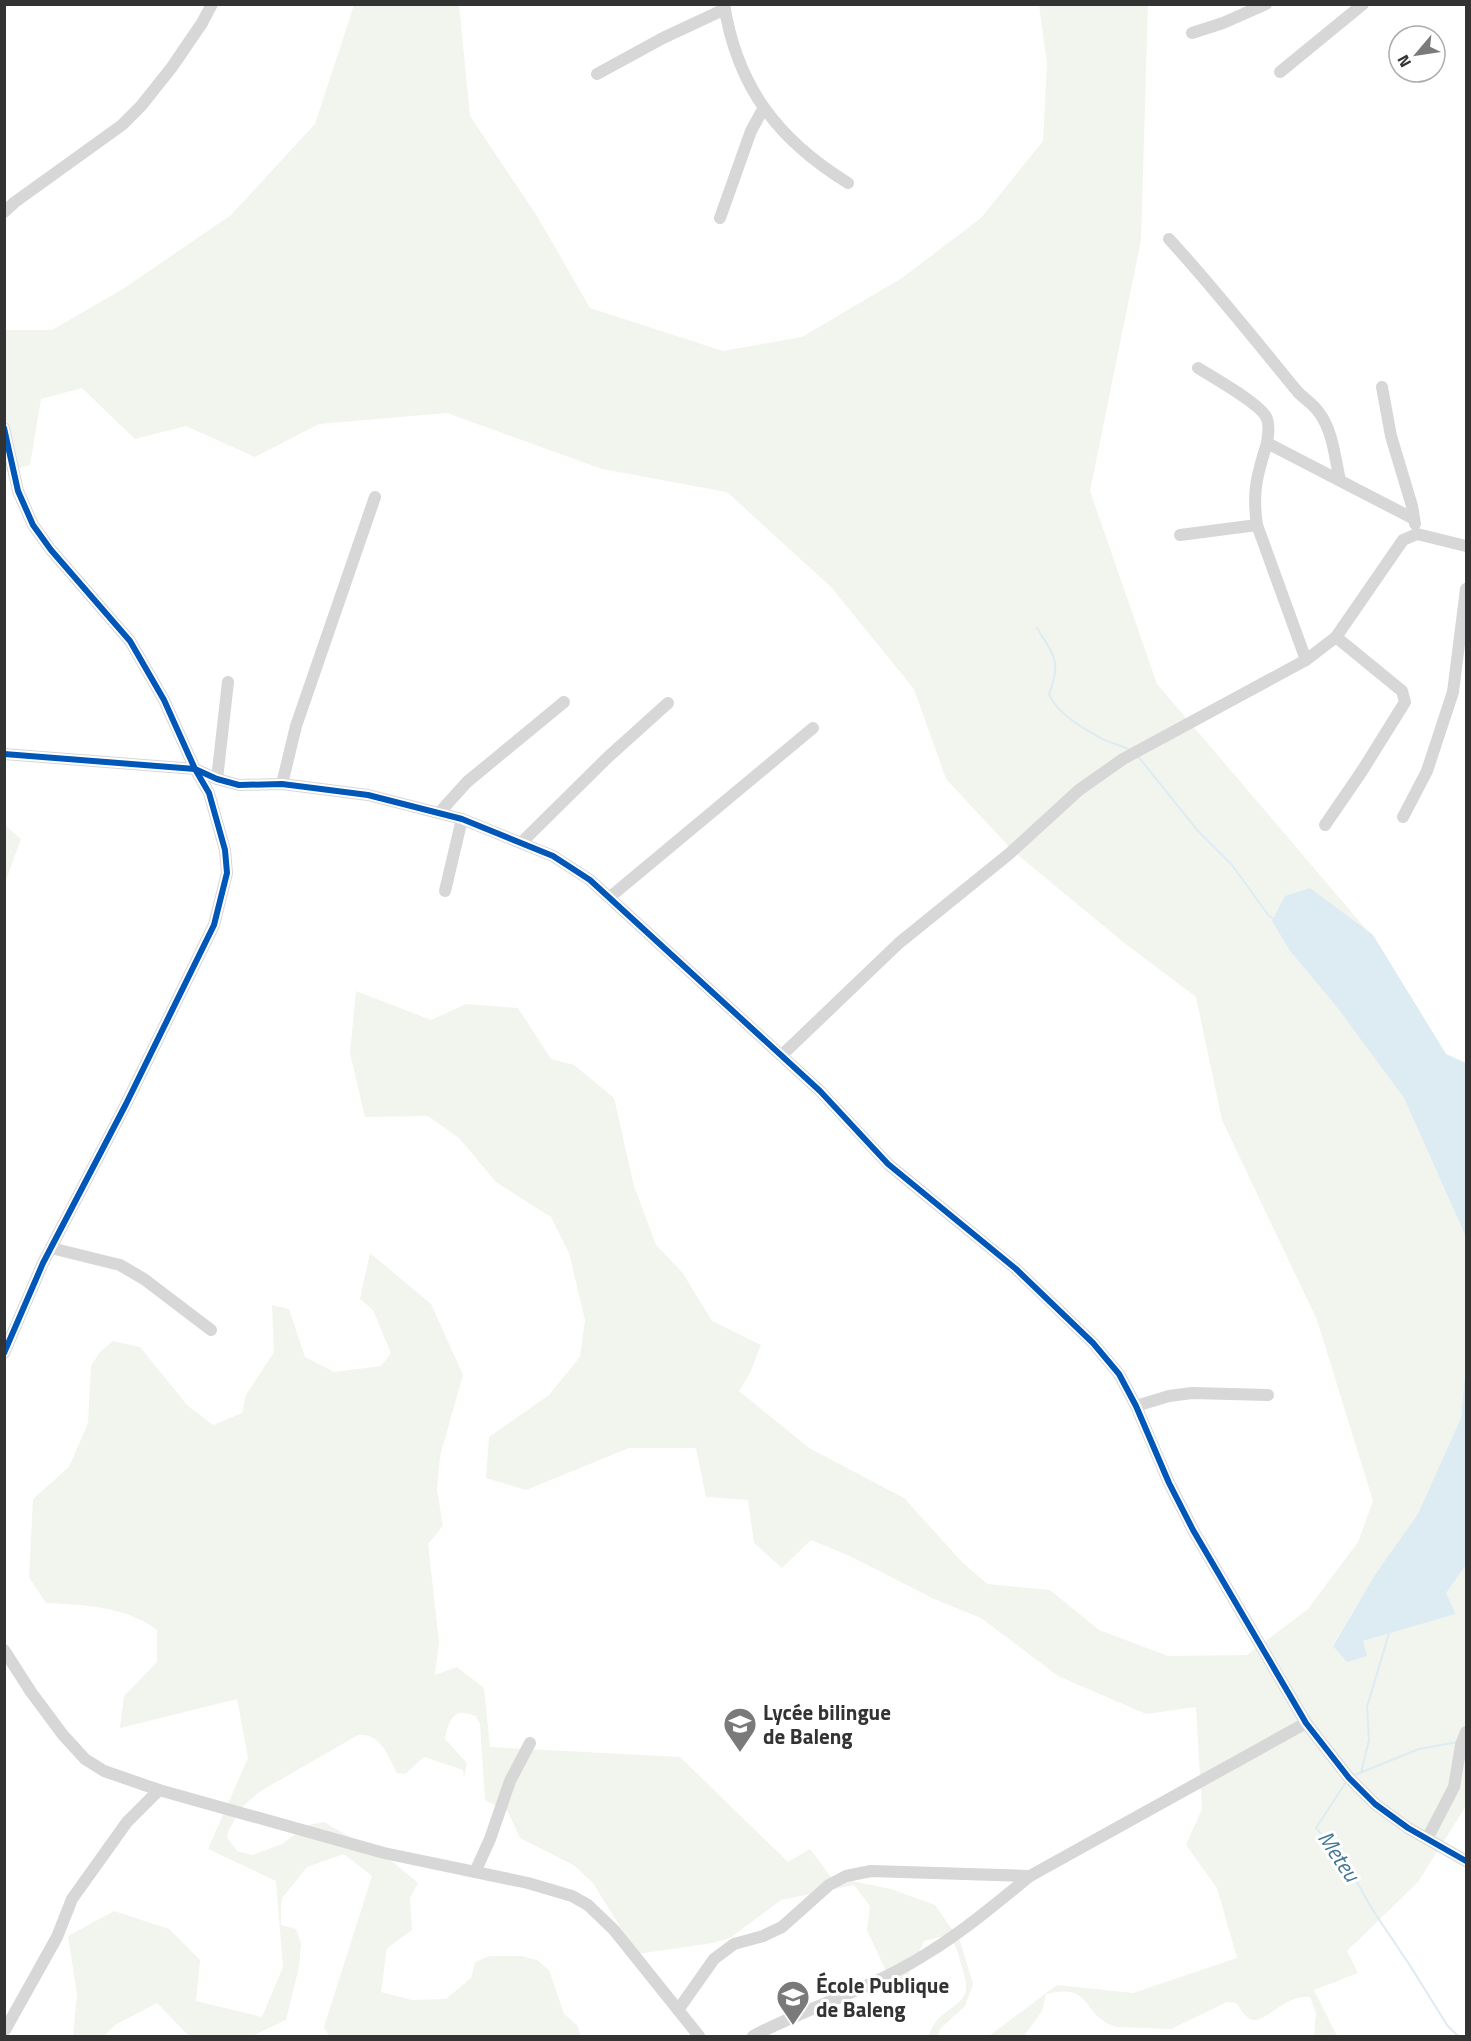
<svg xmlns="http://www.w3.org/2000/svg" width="1471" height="2041" font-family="'Titillium Web',sans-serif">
<rect width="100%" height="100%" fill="#fff"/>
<!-- green -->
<g fill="#f1f5ed">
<path d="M354,5H459L470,116L537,216L590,308L723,351L802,337L902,278L981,218L1043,141L1047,63L1039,5H1148L1141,240L1090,491L1157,684L1377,942L1310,888L1272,921L1290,951L1336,1006L1404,1098L1466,1237V1363L1461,1418L1418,1515L1374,1576L1333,1645L1363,1641L1456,1614L1446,1593L1466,1565V1806L1418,1882L1347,1951L1358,1973L1314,1990L1337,2036H1314L1316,2013L1310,1997C1286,1994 1268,2021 1253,2020C1245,2019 1241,2008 1236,2003L1227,2002L1171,2029L1116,2027C1080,2015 1094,1982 1046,1994L1042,2011L1024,2036H989L1057,1985L1133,1993L1237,1958L1217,1888L1186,1845L1202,1809L1196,1707L1146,1714L1058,1676L981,1618L934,1599L852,1557L811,1540L782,1568L754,1543L748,1500L706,1497L696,1448H629L526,1490L486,1478L489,1437L549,1395L580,1357L585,1320L569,1253L551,1217L496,1182L459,1138L428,1116L365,1117L350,1053L356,991L431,1020L466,1004L518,1008L551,1059L574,1065L614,1098L634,1186L656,1245L682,1272L712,1321L761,1345L750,1373L739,1391L809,1448L904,1498L962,1562L987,1584L1050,1590L1099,1630L1168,1656L1247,1655L1308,1609L1358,1542L1373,1501L1317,1320L1222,1120L1196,997L1123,942L1013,851L946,779L914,689L831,587L727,492L602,469L447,413L319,424L255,457L186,426L135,439L82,388L41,399L30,465L5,472V330H52L123,289L231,215L315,124Z"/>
<path d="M5,825L21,839L5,883Z"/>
<path d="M370,1253L431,1304L463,1375L440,1456L437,1490L443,1526L428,1544L439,1642L435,1675L457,1667L484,1688L490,1747L680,1757L788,1862L810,1849L831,1877L891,1889L935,1905L960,1941L973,1984L965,2006L940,2029L938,2036H928C931,2031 933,2024 937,2020C961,1998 974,2001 961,1964C958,1953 956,1943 947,1935L924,1941L906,1981L892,1984L867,1930L870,1906L854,1885L781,1900L730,1938L713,1943L637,1954L593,1883L575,1866L520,1838L508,1812L485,1800L480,1724L476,1716C453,1707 449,1719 445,1739L467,1763L464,1778L463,1770L424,1757L405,1774L397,1773C388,1756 380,1732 358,1735L259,1792L240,1809L229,1830L227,1837L237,1851L253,1855L282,1844L308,1825L324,1822L393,1862L418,1883L410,1898L412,1930L387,1948L381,1992L412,2000L446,1999L471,1978L475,1962L490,1956H522L537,1960L549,1970L564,2014L577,2025L581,2036H329L324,2027L372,1876L344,1854L307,1867L282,1898L281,1904V1925L296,1929L301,1944L299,1967L286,2020L252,2036H189L157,2003L115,2025L104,2036H73L77,1994L68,1936L114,1911L169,1929L200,1960L196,2001L262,2017L283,1967L276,1881L208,1849L248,1758L237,1699L120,1728L124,1696L157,1662V1630C126,1606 84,1605 46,1603L29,1577L33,1499L69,1467L88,1423L91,1366L100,1352L113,1341L140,1347L187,1405L213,1425L242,1413L246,1395L274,1352L272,1305L289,1309L305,1357L334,1372L381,1366L391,1353L373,1310L360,1299Z"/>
</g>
<!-- water -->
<g fill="#ddebf3">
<path d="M1310,888L1373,935L1446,1054L1466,1063V1237L1404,1098L1336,1006L1290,951L1272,921L1285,896Z"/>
<path d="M1466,1363V1565L1446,1593L1456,1614L1363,1641L1367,1656L1347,1662L1333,1646L1374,1576L1418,1514L1461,1418Z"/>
</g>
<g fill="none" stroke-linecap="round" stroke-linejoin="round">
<!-- stream -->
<g stroke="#ddebf3" stroke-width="2">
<path d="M1037,628C1054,656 1062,661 1049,694C1056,712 1082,728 1099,737C1109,743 1119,744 1130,750"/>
<path d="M1137,755L1198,831L1232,865L1269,916L1276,920"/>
<path d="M1361,1773L1369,1740L1367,1707L1390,1630"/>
<path d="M1352,1776L1419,1749L1458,1742"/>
<path d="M1346,1782L1316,1828L1344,1859L1372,1909L1409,1964L1447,2025L1458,2036"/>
</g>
<!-- minor -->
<g stroke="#d7d7d7" stroke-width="12">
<path d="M724,4C737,87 778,140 848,183"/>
<path d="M1192,33L1223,23L1266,4"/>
<path d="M1280,72L1363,4"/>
<path d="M597,74L663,38L725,9"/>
<path d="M4,212L15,202L122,125L141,106L172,67L202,23L212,4"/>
<path d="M720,218L751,131L763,109"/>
<path d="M1169,239C1214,288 1255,340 1297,391C1304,399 1314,404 1320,414C1333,432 1335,459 1340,480"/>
<path d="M1198,368C1212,377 1263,405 1267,419C1270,427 1268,435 1267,443L1414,519"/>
<path d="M1382,387L1391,436L1412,506L1415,524"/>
<path d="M4,428L18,491L33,525L51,550L130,641L164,700L195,769L209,793L225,850L227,873L214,925L126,1104L43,1263L4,1353"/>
<path d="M1267,443C1257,475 1252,492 1257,525L1306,660"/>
<path d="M1180,535L1257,525"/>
<path d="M4,754L195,769L217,779L239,785L282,784L368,795L462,819L553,856L590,880L820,1091L888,1164L1016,1269L1093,1343L1119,1374L1136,1406L1169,1483L1193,1530L1306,1723L1349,1778L1375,1804L1408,1828L1466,1861"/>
<path d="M217,779L228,682"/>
<path d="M282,784L296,726L375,497"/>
<path d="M439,813L467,782L564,702"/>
<path d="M1403,817L1427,771L1453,692L1466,589"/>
<path d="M1325,825L1362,771L1405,702L1402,691L1336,637"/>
<path d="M522,842L607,758L668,703"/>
<path d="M445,891L462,819"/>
<path d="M610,897L813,728"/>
<path d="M782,1055L899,943L1009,854L1079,790L1123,759L1306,660L1336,637L1403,540L1417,534L1466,546"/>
<path d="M51,1248L120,1265L144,1279L211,1330"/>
<path d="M1136,1406L1169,1396L1192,1393L1268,1395"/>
<path d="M4,1650L31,1692L63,1735L85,1759L104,1771L159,1790L384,1853L528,1883L572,1896L588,1905L614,1930L699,2036"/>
<path d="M1427,1839L1454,1787L1461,1745L1466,1732"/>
<path d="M475,1872L490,1839L510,1781L530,1743"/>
<path d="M678,2010L714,1959L734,1944L763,1936L782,1927L829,1885L846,1876L871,1871L1030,1876L1306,1723"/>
<path d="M5,2030L57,1937L72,1899L127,1822L159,1790"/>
<path d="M753,2036C809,2007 870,1989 923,1956C961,1933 996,1904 1030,1876"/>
</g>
<defs>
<g id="cycleway">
<path d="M4,428L18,491L33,525L51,550L130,641L164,700L195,769L209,793L225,850L227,873L214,925L126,1104L43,1263L4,1353"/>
<path d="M4,754L195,769L217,779L239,785L282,784L368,795L462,819L553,856L590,880L820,1091L888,1164L1016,1269L1093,1343L1119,1374L1136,1406L1169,1483L1193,1530L1306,1723L1349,1778L1375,1804L1408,1828L1466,1861"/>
</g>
</defs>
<!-- cycleway casing -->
<use href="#cycleway" stroke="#fff" stroke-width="10"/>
<!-- cycleway -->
<use href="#cycleway" stroke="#0057b8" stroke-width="6"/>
</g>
<!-- icons -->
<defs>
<symbol id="school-pin" viewBox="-11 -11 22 30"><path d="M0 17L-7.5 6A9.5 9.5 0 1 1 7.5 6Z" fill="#7a7a7a" stroke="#fff"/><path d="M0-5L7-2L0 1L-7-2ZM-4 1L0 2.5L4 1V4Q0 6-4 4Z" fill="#fff"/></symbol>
</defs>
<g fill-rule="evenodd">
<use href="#school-pin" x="721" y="1705" width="38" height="52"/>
<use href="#school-pin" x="774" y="1978" width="38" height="52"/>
</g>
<g text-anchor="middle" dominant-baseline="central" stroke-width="6" stroke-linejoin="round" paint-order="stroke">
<!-- poi labels -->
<g font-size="21" font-weight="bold" fill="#333" stroke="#fff" text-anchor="start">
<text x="763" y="1712">Lycée bilingue<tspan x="763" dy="24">de Baleng</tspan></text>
<text x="816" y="1985">École Publique<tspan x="816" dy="24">de Baleng</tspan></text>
</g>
<!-- water labels -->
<g font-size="22" font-style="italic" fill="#3f7597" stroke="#fff">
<text transform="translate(1339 1856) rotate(56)">Meteu</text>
</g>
</g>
<!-- border -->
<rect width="1471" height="2041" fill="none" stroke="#333333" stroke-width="12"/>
<!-- north arrow -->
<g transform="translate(1417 54) rotate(241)"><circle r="28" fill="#ffffff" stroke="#adadad" stroke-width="1.5"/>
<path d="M0-4.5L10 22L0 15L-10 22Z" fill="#7a7a7a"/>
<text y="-9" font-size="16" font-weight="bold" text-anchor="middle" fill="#333333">N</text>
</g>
</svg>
